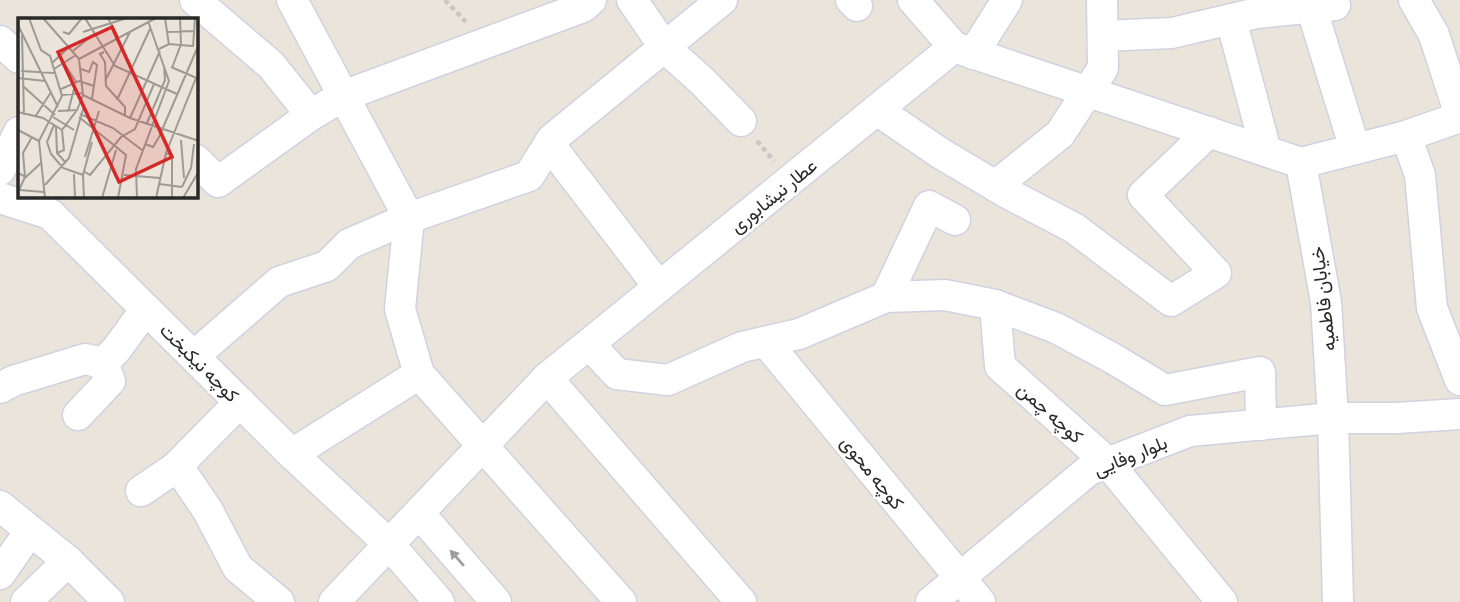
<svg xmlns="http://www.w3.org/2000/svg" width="1460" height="602" font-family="Commissioner,Vazirmatn,sans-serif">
<rect width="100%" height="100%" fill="#ebe4da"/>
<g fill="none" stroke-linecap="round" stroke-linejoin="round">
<defs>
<g id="minor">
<path d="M195,0L271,65L311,115"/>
<path d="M292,0L409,218L400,309L419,374L621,602"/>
<path d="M632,0L665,48L702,81L741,121"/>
<path d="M851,0L857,6"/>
<path d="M913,0L954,47"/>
<path d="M1309,0L1355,149"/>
<path d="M1414,0L1434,35L1460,115"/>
<path d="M1231,19L1266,151"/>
<path d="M1103,36L1172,33L1257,13L1335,5"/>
<path d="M0,41L19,58"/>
<path d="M973,54L1007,0"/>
<path d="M877,110L940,153L1009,194L1074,228L1171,301L1216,273L1143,195L1209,132"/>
<path d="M1406,136L1420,175L1432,308L1460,380"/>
<path d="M549,144L659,287"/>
<path d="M196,160L218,182L311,115L343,96L583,7L591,0"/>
<path d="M1301,163L1326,302L1333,418L1338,602"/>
<path d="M1301,163L1406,136L1460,117"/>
<path d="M0,170L19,132"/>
<path d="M995,186L1060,134L1103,68L1102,0"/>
<path d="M0,198L50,214L292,454L389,544L439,602"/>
<path d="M886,297L929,206L955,220"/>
<path d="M995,305L1000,366L1108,463L1222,602"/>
<path d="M766,342L980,602"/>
<path d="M589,344L617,374L668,380L742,347L799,334L886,297L945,295L995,305L1056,328L1112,358L1165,390L1260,372L1261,425"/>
<path d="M194,356L279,282L327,266L349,244L409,218L529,176L552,139L722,0"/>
<path d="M547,378L741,602"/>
<path d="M0,388L13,381L85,359L103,363"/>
<path d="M240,402L175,468L181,471L208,511L238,568L279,602"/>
<path d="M78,415L110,381L103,363L116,350L146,309"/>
<path d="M292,454L419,374"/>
<path d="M141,491L175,468"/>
<path d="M0,506L68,561L109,602"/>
<path d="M419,513L496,602"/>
<path d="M0,574L30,531"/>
<path d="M26,602L68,561"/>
<path d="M334,602L547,378L954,47L1301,163"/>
<path d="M931,602L1089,470L1190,431L1333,418H1397L1460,414"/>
</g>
</defs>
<!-- minor casing -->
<use href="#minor" stroke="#cfd2e2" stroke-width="33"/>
<!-- path -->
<g stroke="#c7c7c7" stroke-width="4.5" stroke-dasharray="5 3.5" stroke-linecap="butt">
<path d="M445,0L466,22"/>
<path d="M757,141L774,161"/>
</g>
<!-- minor -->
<use href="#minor" stroke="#fff" stroke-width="30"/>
</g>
<!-- one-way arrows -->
<defs><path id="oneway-solid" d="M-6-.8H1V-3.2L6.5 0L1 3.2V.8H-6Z" transform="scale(1.75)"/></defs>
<use fill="#9f9f9f" href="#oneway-solid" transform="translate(457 558) rotate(-131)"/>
<g text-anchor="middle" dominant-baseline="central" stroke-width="5" stroke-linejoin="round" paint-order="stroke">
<!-- street labels -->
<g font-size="19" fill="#292929" stroke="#fff">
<text transform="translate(773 195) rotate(-39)">عطار نیشابوری</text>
<text transform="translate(1322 299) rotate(-97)">خیابان فاطمیه</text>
<text transform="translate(200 362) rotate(45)">کوچه نیکبخت</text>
<text transform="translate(1051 412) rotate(42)">کوچه چمن</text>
<text transform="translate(1130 455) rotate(-22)">بلوار وفایی</text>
<text transform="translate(873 472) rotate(51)">کوچه محوی</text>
</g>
</g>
<!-- overview -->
<g transform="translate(18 18)">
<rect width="180" height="180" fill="#ebe4da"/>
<path fill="none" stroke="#9d9993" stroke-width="2" d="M11,0L23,32L32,38L44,78L21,123M25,0L61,41M67,0L97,48L159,76M90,0L100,19M147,0L151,27M0,7L40,89M45,14L51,16L64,0M65,14L109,0M149,14L176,13M4,17L6,97M175,29L177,0M141,31L151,26L174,28M55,33L76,16M86,34L82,36L87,44L88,68L107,89V97M61,41L65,77L112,100L181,123M61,41L138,0M34,45L51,29M46,45L58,64M153,49L181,61M154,50L163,26L162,0M36,51L58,37M63,51L71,54L75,44L79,47L74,81M3,53L36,55M0,60L27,63M87,63L112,14M6,69L37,97M43,71L61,63L76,68M44,77L65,75M99,82L132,11M40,93L59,92L65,77M0,94L25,100L44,112M50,94L56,71M62,96L95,110L124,132M17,99L33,74M35,99L56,112M61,99L108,137L100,180M112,100L142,33M129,105L147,62L146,48M36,107L29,124L33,136L45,150L65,157M38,109L39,135L48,145M0,112L21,123M163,122L166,160M21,123L27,180M127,126L135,129L141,119L181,26M39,135L46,132L44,112L59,92M148,135L154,137V180M67,139L81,93M67,154L72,157L103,119L117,111L136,66M0,155L8,159L23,145M56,156L57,180M106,157L142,160M141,166L164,169M27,167L51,140L66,88M164,169L173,150L176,126M1,172L7,159L5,135L14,119M1,172L26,174M66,180L65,157L74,124M84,180L98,132M119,180L118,151L151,63L130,3M138,180L148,135L178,60M165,180L181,153"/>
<path fill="#d62828" fill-opacity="0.15" stroke="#d62828" stroke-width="3.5" d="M94,9L154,139L101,164L40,34Z"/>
<rect width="180" height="180" fill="none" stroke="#292929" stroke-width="3.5"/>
</g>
</svg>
